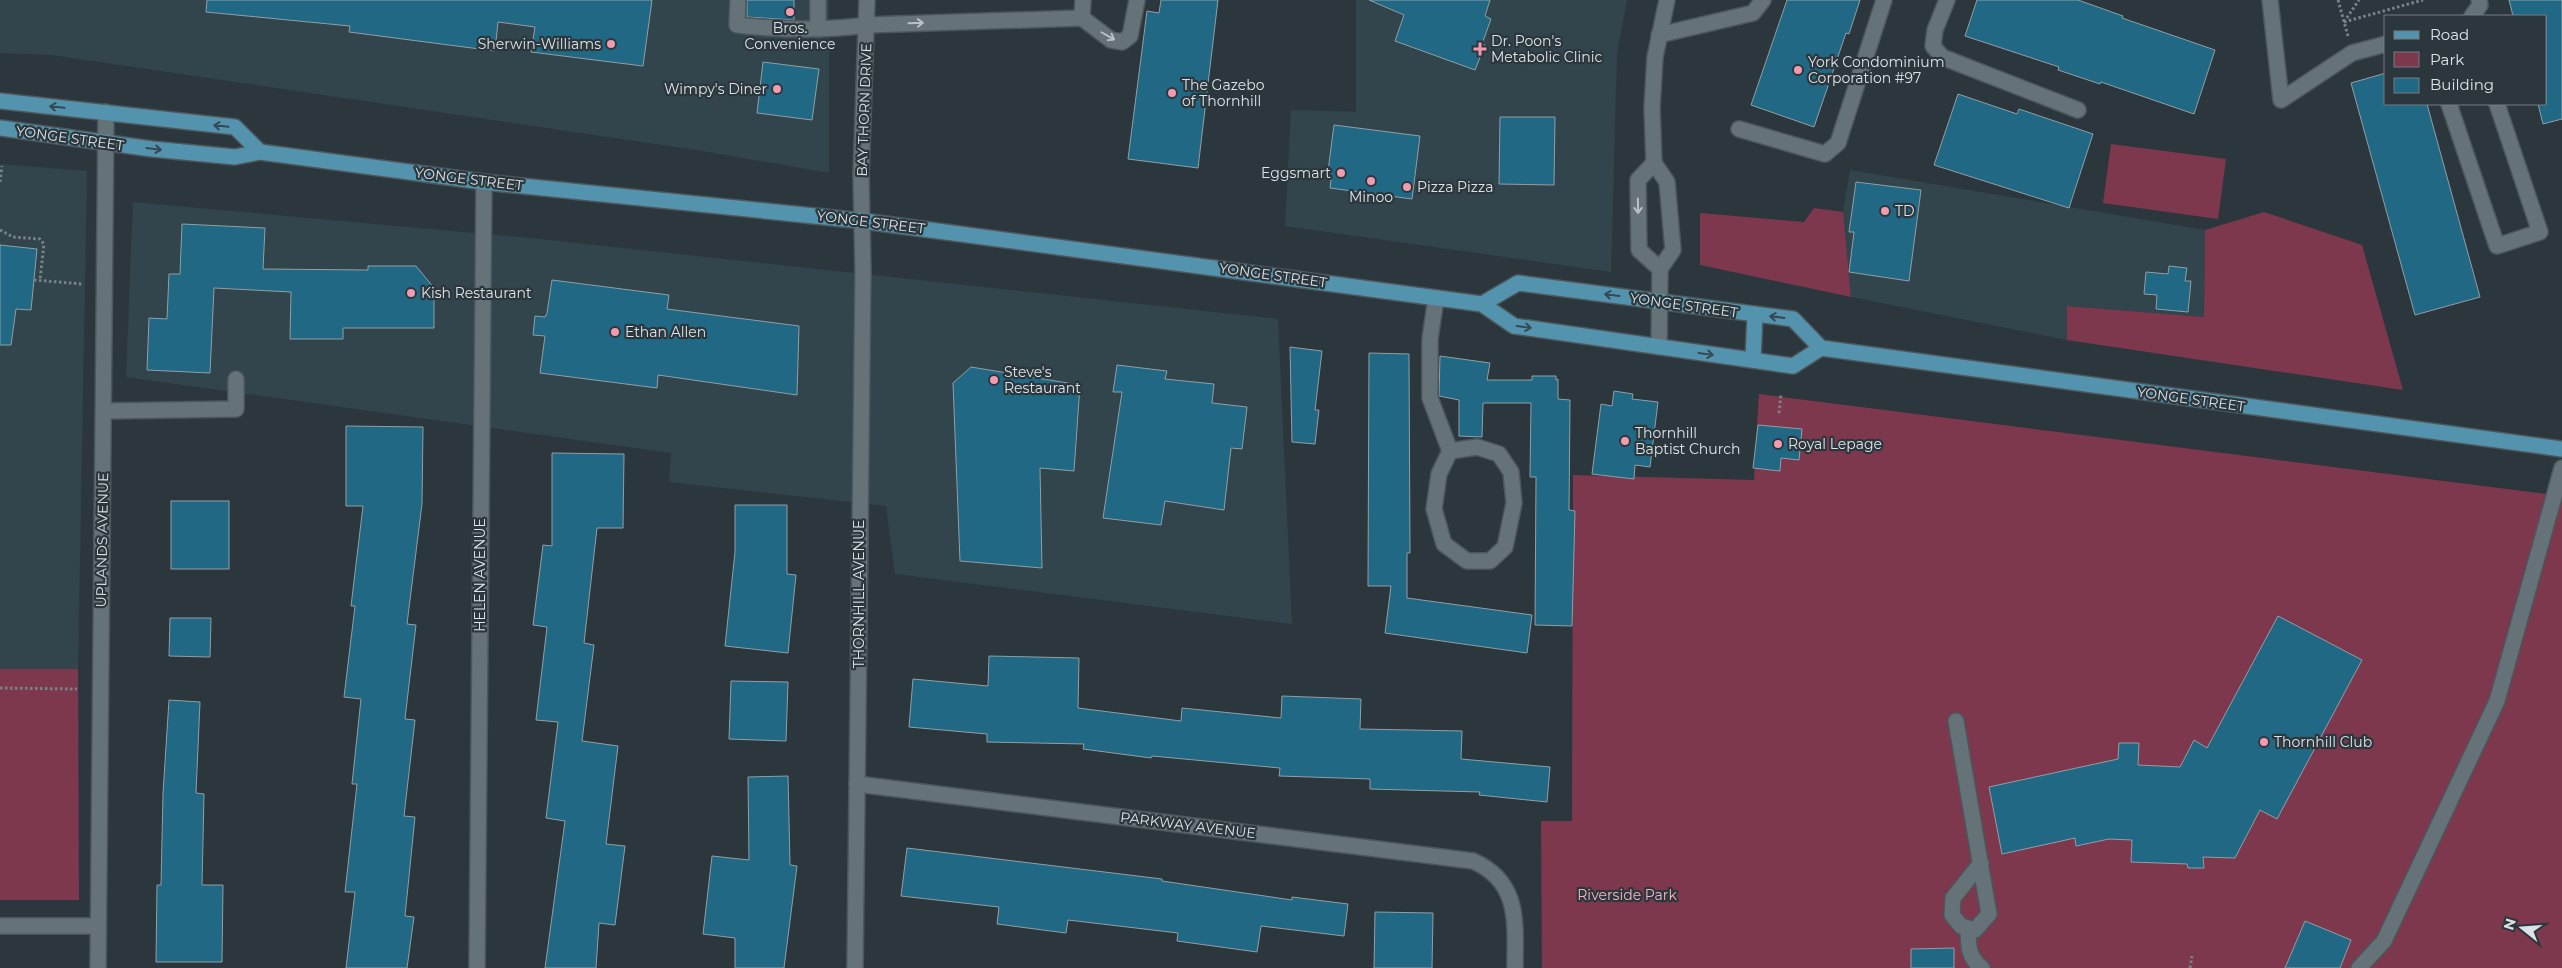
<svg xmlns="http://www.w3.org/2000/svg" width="2562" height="968" font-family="Montserrat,sans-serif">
<rect width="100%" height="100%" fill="#2c373d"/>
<!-- built -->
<g fill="#32454c">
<path d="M0,0H829V173L703,151L52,55L0,53Z"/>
<path d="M1356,0H1627L1617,53L1611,272L1285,226L1291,110L1356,112Z"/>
<path d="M0,164L87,171L78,669H0Z"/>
<path d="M1850,170L2205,230L2204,317L2068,306L2067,340L1851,297L1843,212Z"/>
<path d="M133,202L540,239L1278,319L1292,624L895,574L886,506L669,482L671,453L126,377Z"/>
</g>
<!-- green -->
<g fill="#7e384d">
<path d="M2111,144L2226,159L2218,219L2103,203Z"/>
<path d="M1814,208L1843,212L1851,297L1700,265V213L1804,222Z"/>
<path d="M2264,212L2362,245L2403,390L2067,340V306L2204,317L2205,230Z"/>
<path d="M1759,394L2562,496V968H1542L1541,821H1572L1573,475L1754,480Z"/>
<path d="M0,669H78L79,900H0Z"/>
</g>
<!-- building -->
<g fill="#206884" stroke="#919fa5">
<path d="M207,0H652L643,66L531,52L535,27L498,22L495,51L349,32L350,26L206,12Z"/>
<path d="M747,0H794V20L747,17Z"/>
<path d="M1161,0H1218L1198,168L1128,159L1147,11L1159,13Z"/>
<path d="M1369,0H1490L1485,16L1491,19L1482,44L1485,45L1475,70L1395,41L1404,15Z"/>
<path d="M1787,0H1860L1849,34L1846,33L1814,127L1751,105Z"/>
<path d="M1977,0H2078L2123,16L2122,18L2215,50L2194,114L2101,82L2100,84L2058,70L2059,67L1965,36Z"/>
<path d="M2509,0H2562V119L2543,124L2538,104H2546V16H2513Z"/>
<path d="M763,62L819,69L812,120L757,113Z"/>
<path d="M2386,73V104H2427L2480,297L2415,315L2351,83Z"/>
<path d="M1958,94L2017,114L2019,109L2093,134L2069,208L1934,165Z"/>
<path d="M1500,117H1555L1554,185L1499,184Z"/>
<path d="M1334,125L1420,136L1412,199L1330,188L1331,180L1327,179Z"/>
<path d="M1856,182L1921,190L1909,281L1849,272L1854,232H1849Z"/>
<path d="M182,224L265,228L263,269L368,270V266H416L434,288V328H343V339H290L291,292L214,288L210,373L147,370L149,318L167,319L169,274H180Z"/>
<path d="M0,245L37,249L31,310L16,309L11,345H0Z"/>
<path d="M2169,266L2187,268L2185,281H2191L2188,312L2156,309L2157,295L2144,294L2146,272L2168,274Z"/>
<path d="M552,280L669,295L667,309L799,326L797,395L658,375L657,388L540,373L545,336L533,335L535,316L545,317L547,313Z"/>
<path d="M1290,347L1322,351L1315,410H1319L1315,444L1292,442Z"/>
<path d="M1369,353L1409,354L1410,553H1407V598L1532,615L1527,653L1385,633L1391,586H1368Z"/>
<path d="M1440,356L1490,363L1487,380H1532V376H1556V380L1558,379V399L1570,400L1569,510L1575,511L1572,626L1535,625L1536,477H1530L1531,403H1483L1482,437L1459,436V400L1439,396Z"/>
<path d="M1117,365L1167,371L1165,379L1214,384L1212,403L1247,407L1242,449L1231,448L1224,510L1165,501L1161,525L1103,518L1122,392H1113Z"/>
<path d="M971,367L1080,385L1074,471L1040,468L1042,568L960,561L953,383Z"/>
<path d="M1614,391L1633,394L1632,399L1658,402L1650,467L1635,465L1634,479L1592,474L1601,404L1612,406Z"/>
<path d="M1758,425L1802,429L1799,460L1781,458L1780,471L1753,468Z"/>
<path d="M346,426L423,427L422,504L407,624L416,625L405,719L415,720L404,816L415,817L405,916L414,917L407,968H346L355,892H345L357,784H352L361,699L344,697L355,606H351L363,506H346Z"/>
<path d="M552,453L624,454L623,528H597L584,643L594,645L582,741L618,746L606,844L625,846L615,925L599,923L596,968H545L565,821L546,818L558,722L536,720L547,627L533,625L543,545L552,546Z"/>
<rect x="171" y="501" width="58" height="68"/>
<path d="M735,505H787V574L796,575L788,653L725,646L735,552Z"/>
<path d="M2278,616L2362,660L2277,819L2260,810L2235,858L2203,857L2204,868H2188L2187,864L2131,862L2132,840L2109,839L2076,846L2075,838L2002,854L1989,787L2118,759L2119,743H2139L2138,765L2180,767L2194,740L2207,748Z"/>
<path d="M170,618H211L210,657L169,656Z"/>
<path d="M989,656L1079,658L1078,708L1181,721L1182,708L1281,718L1282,696L1361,699L1360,729L1462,731L1461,759L1550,767L1547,802L1479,795L1480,792L1370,789V779L1279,776L1280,768L1152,756L1151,758L1083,749L1084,744L987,742V734L909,727L913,679L988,686Z"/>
<path d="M731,681L788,682L786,741L729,739Z"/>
<path d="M169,700L200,702L196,793L204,794L202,885H223L222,962H156L157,885H161L163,793Z"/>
<path d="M788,776L790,865L797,866L784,968H735V938L703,934L712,856L749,860L748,777Z"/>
<path d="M907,848L1162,879V881L1292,900V897L1348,904L1344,936L1261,926L1257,952L1177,941L1178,933L1068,920L1066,933L997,924L999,907L901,896Z"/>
<path d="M1375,912L1433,913L1432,968H1374Z"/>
<path d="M2305,921L2351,940L2340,968H2285Z"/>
<path d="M1954,948V968H1911V949Z"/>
</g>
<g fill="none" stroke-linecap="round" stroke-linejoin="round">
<defs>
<g id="minor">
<path d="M738,0L737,25C781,30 823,31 867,25L1082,18L1111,40L1122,42L1130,36L1137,0"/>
<path d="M818,0V29"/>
<path d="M1947,0L1935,30L1933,46L1942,57L2078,110"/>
<path d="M2270,0L2281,100L2352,53L2386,44"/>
<path d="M2472,16L2480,5L2479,0"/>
<path d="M1082,18L1083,0"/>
<path d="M1659,35L1753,13L1763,0"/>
<path d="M2449,104L2497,246L2540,232L2497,104"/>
<path d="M1739,129L1825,154L1838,143L1884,0"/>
<path d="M1654,163L1638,180L1639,250L1660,269"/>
<path d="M1436,298L1430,339V398L1450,451"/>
<path d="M1659,347L1660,269L1673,250L1667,182L1654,163L1652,108L1655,57L1667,0"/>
<path d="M104,411L236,409V379"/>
<path d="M1477,447L1499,454L1511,472L1514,503L1505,547L1490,561H1467L1444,544L1434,509L1439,474L1450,451Z"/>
<path d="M1956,721L1989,914L1975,930L1961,926L1952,915L1953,898L1981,863"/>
<path d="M857,784L1473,861C1521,882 1515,924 1515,968"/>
<path d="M0,926H98"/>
<path d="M1968,928C1968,944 1968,958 1982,968"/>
<path d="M98,968L106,112"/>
<path d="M477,968L484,182"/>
<path d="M855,968L863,272L861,175L867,0"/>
<path d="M2359,968L2384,941L2497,701L2562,468"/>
</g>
<g id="major">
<path d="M0,101L235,127L260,152"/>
<path d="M0,128L152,149L235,157L260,152L484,182L863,221L1482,304L1514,326L1793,366L1821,348"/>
<path d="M1482,304L1518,283L1793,319L1821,348L2562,449"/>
<path d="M1753,360L1755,314"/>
</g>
</defs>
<!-- minor casing -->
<use href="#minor" stroke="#4c565b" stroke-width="18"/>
<!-- major casing -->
<use href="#major" stroke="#4c565b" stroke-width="18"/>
<!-- path -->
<g stroke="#798287" stroke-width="3" stroke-dasharray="2.5 2.5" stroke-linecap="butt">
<path d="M2338,0L2348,36"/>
<path d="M2344,22L2423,0"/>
<path d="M2344,22L2359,0"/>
<path d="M0,182L2,166"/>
<path d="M0,230L13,237L40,239L44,244L40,280"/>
<path d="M34,280L82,284"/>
<path d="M1779,413L1781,394"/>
<path d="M0,688L77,689"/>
<path d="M2190,968L2192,956"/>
</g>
<!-- minor -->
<use href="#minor" stroke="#657278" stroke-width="15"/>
<!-- major -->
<use href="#major" stroke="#5493ad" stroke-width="15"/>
</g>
<!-- one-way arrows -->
<defs><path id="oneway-shaft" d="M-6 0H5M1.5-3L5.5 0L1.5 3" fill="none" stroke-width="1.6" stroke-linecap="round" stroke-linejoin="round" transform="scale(1.25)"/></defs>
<g stroke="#b8c1c6">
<use href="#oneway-shaft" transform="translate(916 23) rotate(-2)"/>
<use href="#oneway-shaft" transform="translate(1108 36) rotate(30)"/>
<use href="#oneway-shaft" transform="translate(1638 206) rotate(89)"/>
</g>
<g stroke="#344953">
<use href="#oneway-shaft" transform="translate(57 107) rotate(-174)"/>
<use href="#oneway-shaft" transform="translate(221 126) rotate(-174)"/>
<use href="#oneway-shaft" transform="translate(154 149) rotate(7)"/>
<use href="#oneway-shaft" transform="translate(1612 295) rotate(-173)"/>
<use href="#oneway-shaft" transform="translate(1777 317) rotate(-173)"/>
<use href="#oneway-shaft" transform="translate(1524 327) rotate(8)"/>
<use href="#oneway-shaft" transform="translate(1706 354) rotate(8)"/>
</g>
<!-- markers -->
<g fill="#f29ab0" stroke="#2c373d" stroke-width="2">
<circle cx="790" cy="12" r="5"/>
<circle cx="611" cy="44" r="5"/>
<path d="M1477.5 41.5h5v5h5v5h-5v5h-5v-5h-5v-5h5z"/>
<circle cx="1798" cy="70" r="5"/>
<circle cx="777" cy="89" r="5"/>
<circle cx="1172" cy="93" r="5"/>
<circle cx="1341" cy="173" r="5"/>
<circle cx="1371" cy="181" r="5"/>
<circle cx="1407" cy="187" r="5"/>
<circle cx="1885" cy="211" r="5"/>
<circle cx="411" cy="293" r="5"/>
<circle cx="615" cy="332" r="5"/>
<circle cx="994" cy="380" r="5"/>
<circle cx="1625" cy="441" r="5"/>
<circle cx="1778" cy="444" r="5"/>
<circle cx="2264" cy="742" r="5"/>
</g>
<g text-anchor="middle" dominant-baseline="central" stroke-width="4.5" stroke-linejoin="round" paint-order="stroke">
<!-- poi labels -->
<g font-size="14" fill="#dce3e7" stroke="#2c373d" text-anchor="start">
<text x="790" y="28" text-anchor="middle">Bros.<tspan x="790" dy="16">Convenience</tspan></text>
<text x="1491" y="41">Dr. Poon's<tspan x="1491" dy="16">Metabolic Clinic</tspan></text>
<text x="601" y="44" text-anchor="end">Sherwin-Williams</text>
<text x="1808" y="62">York Condominium<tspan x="1808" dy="16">Corporation #97</tspan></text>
<text x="1182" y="85">The Gazebo<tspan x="1182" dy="16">of Thornhill</tspan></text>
<text x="767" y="89" text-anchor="end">Wimpy's Diner</text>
<text x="1331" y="173" text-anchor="end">Eggsmart</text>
<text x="1417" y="187">Pizza Pizza</text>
<text x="1371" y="197" text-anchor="middle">Minoo</text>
<text x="1895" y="211">TD</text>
<text x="421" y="293">Kish Restaurant</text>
<text x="625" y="332">Ethan Allen</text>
<text x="1004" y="372">Steve's<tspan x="1004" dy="16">Restaurant</tspan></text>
<text x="1635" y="433">Thornhill<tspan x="1635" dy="16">Baptist Church</tspan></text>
<text x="1788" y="444">Royal Lepage</text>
<text x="2274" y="742">Thornhill Club</text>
</g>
<!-- street labels -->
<g font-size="14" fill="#dce3e7" stroke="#2c373d">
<text transform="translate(864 110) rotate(-88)">BAY THORN DRIVE</text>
<text transform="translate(70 138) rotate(8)">YONGE STREET</text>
<text transform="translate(469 179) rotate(7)">YONGE STREET</text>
<text transform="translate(871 222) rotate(7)">YONGE STREET</text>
<text transform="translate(1273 275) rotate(8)">YONGE STREET</text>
<text transform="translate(1684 305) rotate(8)">YONGE STREET</text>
<text transform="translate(2191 399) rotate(8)">YONGE STREET</text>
<text transform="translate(102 540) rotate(-89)">UPLANDS AVENUE</text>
<text transform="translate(480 575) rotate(-90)">HELEN AVENUE</text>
<text transform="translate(859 594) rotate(-90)">THORNHILL AVENUE</text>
<text transform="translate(1188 825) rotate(7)">PARKWAY AVENUE</text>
</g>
<!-- park labels -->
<g font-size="14" fill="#f6b4c3" stroke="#2c373d">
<text x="1627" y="895">Riverside Park</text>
</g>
</g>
<!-- legend -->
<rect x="2384" y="15" width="162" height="90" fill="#2c373d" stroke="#727c81"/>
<rect x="2394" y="31" width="25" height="8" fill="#5493ad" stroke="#727c81"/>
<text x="2430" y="40" font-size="15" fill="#dce3e7">Road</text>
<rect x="2394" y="52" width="25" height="15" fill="#7e384d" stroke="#727c81"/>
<text x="2430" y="65" font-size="15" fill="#dce3e7">Park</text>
<rect x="2394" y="78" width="25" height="15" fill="#206884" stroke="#727c81"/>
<text x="2430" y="90" font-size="15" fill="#dce3e7">Building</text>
<!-- north arrow -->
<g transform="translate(2522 928) rotate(287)" stroke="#2c373d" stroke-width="4" paint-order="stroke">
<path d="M0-4L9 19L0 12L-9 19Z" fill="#dce3e7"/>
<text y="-8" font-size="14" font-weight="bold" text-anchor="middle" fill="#dce3e7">N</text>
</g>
</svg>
